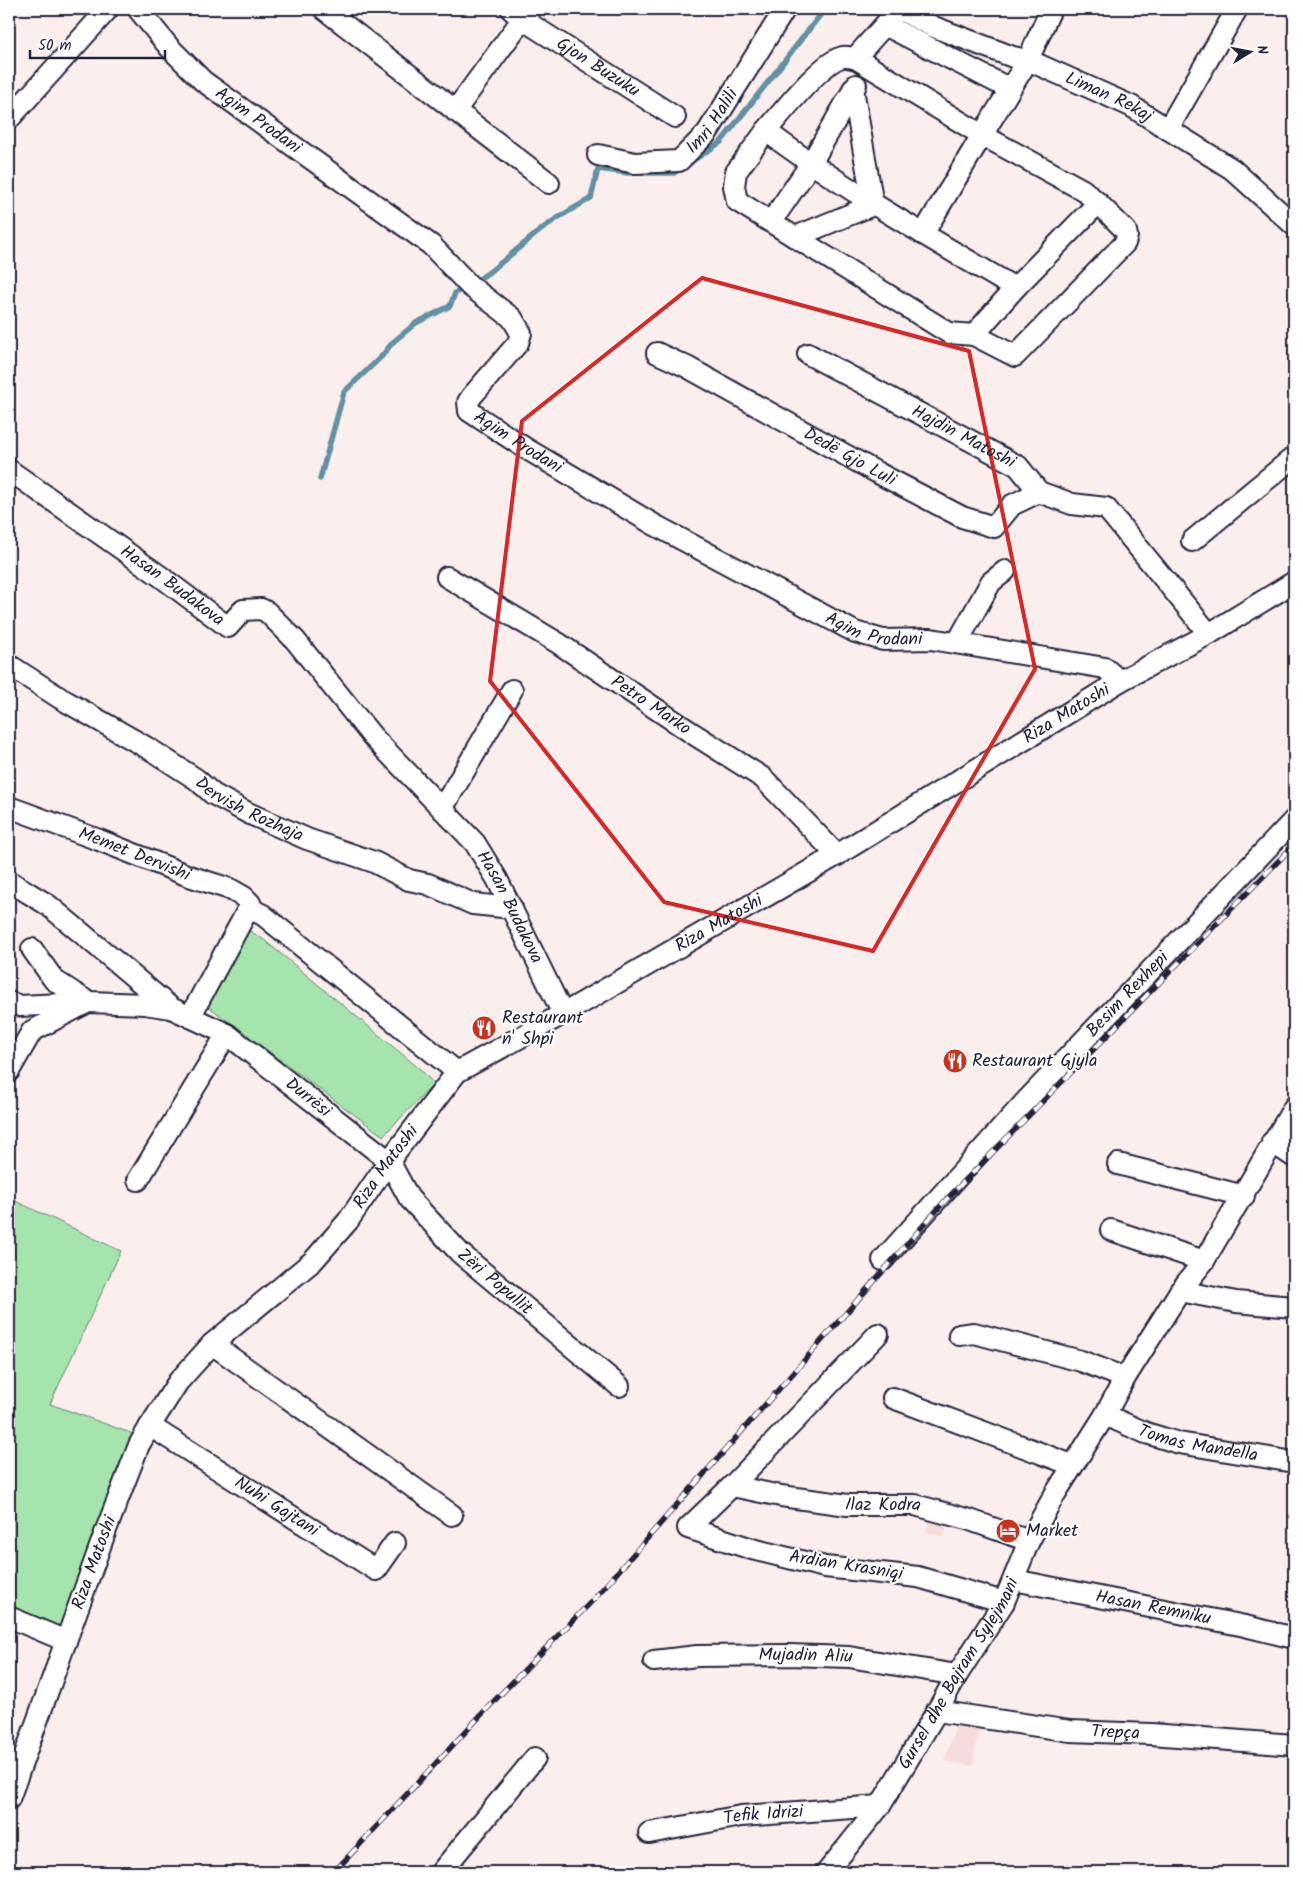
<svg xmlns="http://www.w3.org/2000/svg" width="1303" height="1881" font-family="Kalam,sans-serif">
<rect width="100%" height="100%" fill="#fbefee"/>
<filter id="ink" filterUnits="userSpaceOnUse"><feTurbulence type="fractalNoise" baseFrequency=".02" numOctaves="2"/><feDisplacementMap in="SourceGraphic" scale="10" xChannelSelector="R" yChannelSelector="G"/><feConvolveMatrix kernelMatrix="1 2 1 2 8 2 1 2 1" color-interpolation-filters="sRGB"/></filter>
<g filter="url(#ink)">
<!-- built -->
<g fill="#f6dcda">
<path d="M930,1516L949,1519L944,1537L926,1532Z"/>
<path d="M958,1720L979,1728L973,1766L944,1761Z"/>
</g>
<!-- green -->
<g fill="#a5e4ac" stroke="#648374">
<path d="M248,930L263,939L420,1069L434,1084L383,1136L205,1004Z"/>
<path d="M9,1198L121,1251L50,1404L136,1435L60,1645L9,1625Z"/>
</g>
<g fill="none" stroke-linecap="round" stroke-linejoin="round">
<!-- stream -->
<g stroke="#6291a3" stroke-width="5.5">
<path d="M691,162L721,142L825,9"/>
<path d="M320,479L344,392L381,357L393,342L416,323L450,306L455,293C488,277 514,251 542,229C557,217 575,208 591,198L598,169L628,173H674L681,168"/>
</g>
<defs>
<g id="minor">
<path id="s1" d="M138,9L169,47L203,81L431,245L470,286L512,318L521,333L518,343L472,396L468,402L469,411L525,448L653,524L855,632L883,640L931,639L1105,668L1120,681"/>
<path d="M324,9L549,183"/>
<path id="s2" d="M511,9L522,19L675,117"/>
<path d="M899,9L855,58C851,58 846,56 843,57C823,60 780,115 766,131C845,190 930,238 1015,288"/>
<path id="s3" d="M899,9L934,27L1013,57L1028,60L1131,106L1232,169L1294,225"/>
<path d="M885,25L1010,89"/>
<path d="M855,58L982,135L923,234"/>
<path d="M455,111L529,10"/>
<path d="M9,119L108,9"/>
<path d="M1168,129L1237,9"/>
<path d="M766,131L736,172L734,186L737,201L949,333L974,335L1015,288L1098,203L1083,190L982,135L1028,60L1051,9"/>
<path id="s4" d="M598,155L635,163L679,161L707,133L785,9"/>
<path d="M771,222L810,165L856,85"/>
<path d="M795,237L873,205L853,89"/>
<path d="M974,335L1015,356L1125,243L1127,236L1126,231L1098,203"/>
<path id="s5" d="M657,353L687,367L878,473L962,517L994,527L1012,505L1039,492"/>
<path id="s6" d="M808,354L1018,466L1039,492L1072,504L1106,508L1209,634"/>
<path id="s7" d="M9,470L160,576L228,627L243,610L261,609L267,612L295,640L372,736L475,843L497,879L563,1014"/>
<path d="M1192,541L1294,457"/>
<path id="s8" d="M447,577L558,643L692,733L763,778L837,855"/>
<path d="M957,643L991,582L1005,571"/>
<path id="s9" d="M9,665L60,698L151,750L196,779L213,794L248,813L307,839L374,862L409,880L428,884L473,904L512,908"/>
<path id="s10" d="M9,807L99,840L189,876L230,889L244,897L250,903L253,910L263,915L457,1072"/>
<path d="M442,809L512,690"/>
<path id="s11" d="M9,881L48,905L171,1008L227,1034L389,1161L409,1198L460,1253L619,1386"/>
<path d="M32,949L54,980L88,1002"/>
<path d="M9,1002L20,1006L81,1003"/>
<path d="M190,1017L246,913L253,910"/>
<path d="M9,1071L32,1031L88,1002L145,1004L171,1008"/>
<path d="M1272,1142L1294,1157"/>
<path d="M1118,1164L1244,1196"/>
<path d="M138,1180L227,1034"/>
<path d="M1111,1230L1204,1261"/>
<path id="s12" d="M883,1260L1025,1102L1294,820"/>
<path d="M1180,1291L1236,1302L1294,1307"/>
<path d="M959,1335L974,1333L1081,1361L1125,1378"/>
<path d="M212,1344L452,1515"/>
<path d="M893,1398L1072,1465"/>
<path id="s13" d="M1105,1415L1146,1433L1179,1443L1294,1462"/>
<path id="s14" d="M150,1426L376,1570L395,1543"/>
<path d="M732,1486L878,1334"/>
<path id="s15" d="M1014,1580L1245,1626L1294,1638"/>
<path id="s16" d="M1004,1602L918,1577L825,1567L752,1549L688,1528L732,1486L781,1496L848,1505H915L970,1520L1029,1541"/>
<path d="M9,1617L66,1641"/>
<path id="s17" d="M654,1661L697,1656L789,1655L849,1657L957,1675"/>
<path id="s18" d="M937,1711L1070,1731L1151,1734L1294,1745"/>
<path id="s19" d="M9,1799L106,1530L139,1445L150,1426L178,1382L212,1344L313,1261L348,1221L389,1161L457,1072L563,1014L837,855L1120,681L1209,634L1294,582"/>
<path id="s20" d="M649,1833L741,1816L880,1806"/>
<path d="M441,1872L535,1758"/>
<path id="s21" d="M827,1872L880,1806L937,1711L957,1675L1004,1602L1029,1541L1055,1494L1105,1415L1125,1378L1180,1291L1204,1261L1294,1107"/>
</g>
</defs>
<!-- minor casing -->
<use href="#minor" stroke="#22223b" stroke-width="24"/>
<!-- minor -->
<use href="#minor" stroke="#fff" stroke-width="20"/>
<defs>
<path id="rail" d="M334,1872L496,1699L592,1601L944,1202L1294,845"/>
</defs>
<!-- rail casing -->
<use href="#rail" stroke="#22223b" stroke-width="5.5"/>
<!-- rail -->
<use href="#rail" stroke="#fff" stroke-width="4" stroke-dasharray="11" stroke-linecap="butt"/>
</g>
</g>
<!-- marked area -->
<path fill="none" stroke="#d62828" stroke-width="4" stroke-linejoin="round" d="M702,278L969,351L1035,669L873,951L664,902L490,681L522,421Z"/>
<!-- icons -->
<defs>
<symbol id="restaurant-disc" viewBox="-11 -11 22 22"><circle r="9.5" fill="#c8321e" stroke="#fff"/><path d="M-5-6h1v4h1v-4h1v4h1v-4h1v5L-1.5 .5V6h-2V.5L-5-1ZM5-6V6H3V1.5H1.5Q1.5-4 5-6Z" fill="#fff"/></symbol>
<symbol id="hotel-disc" viewBox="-11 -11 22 22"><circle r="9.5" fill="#c8321e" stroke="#fff"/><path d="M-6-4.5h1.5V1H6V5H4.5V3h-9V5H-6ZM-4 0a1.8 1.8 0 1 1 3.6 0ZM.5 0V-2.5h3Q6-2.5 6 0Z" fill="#fff"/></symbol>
</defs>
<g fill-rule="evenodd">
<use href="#restaurant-disc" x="470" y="1014" width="28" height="28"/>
<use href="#restaurant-disc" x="941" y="1047" width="28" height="28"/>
<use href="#hotel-disc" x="994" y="1517" width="28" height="28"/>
</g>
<g text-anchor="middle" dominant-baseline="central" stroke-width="4.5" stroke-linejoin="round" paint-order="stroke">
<!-- street labels -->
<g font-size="18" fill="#22223b" stroke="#fff">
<text stroke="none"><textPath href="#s2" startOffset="105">Gjon Buzuku</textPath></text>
<text stroke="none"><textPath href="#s3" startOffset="228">Liman Rekaj</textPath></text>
<text stroke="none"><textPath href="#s4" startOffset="134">Imri Halili</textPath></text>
<text stroke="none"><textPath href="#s1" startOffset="165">Agim Prodani</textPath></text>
<text stroke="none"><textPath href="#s6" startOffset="176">Hajdin Matoshi</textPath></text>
<text stroke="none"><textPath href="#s1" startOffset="660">Agim Prodani</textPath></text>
<text stroke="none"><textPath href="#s5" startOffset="219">Dedë Gjo Luli</textPath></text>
<text stroke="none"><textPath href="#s7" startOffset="200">Hasan Budakova</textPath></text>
<text stroke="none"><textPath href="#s1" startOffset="1065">Agim Prodani</textPath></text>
<text stroke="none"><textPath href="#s8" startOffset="241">Petro Marko</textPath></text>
<text stroke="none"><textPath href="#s19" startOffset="1578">Riza Matoshi</textPath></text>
<text stroke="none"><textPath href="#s9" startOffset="281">Dervish Rozhaja</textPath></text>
<text stroke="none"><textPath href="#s10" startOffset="134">Memet Dervishi</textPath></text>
<text stroke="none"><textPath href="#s7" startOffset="701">Hasan Budakova</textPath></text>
<text stroke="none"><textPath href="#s19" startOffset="1172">Riza Matoshi</textPath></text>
<text stroke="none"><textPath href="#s12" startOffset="361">Besim Rexhepi</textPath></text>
<text stroke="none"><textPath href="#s11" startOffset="371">Durrësi</textPath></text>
<text stroke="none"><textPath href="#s19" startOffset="752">Riza Matoshi</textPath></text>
<text stroke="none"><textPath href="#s11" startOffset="636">Zëri Popullit</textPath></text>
<text stroke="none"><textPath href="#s13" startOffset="98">Tomas Mandella</textPath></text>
<text stroke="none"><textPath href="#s16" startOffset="539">Ilaz Kodra</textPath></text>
<text stroke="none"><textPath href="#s14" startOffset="150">Nuhi Gajtani</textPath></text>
<text stroke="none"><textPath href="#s19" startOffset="251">Riza Matoshi</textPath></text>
<text transform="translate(846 1566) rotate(9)">Ardian Krasniqi</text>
<text stroke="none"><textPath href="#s15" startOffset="142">Hasan Remniku</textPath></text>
<text stroke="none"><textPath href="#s17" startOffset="152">Mujadin Aliu</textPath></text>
<text stroke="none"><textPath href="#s21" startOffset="239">Gursel dhe Bajram Sylejmani</textPath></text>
<text stroke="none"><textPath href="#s18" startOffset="180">Trepça</textPath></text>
<text stroke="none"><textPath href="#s20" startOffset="116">Tefik Idrizi</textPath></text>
</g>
<!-- poi labels -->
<g font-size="18" fill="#22223b" stroke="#fff" text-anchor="start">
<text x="502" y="1018">Restaurant<tspan x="502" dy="21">n' Shpi</tspan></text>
<text x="972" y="1061">Restaurant Gjyla</text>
<text x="1026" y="1531">Market</text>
</g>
</g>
<!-- margin -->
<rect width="1303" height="1881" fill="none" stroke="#fff" stroke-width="30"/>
<rect x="15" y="15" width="1273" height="1851" fill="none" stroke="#22223b" stroke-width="2" filter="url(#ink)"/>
<!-- north arrow -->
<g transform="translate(1250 52) rotate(80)" stroke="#ffffff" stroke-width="4" paint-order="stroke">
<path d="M0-4L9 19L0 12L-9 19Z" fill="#22223b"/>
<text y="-8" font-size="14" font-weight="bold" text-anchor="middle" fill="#22223b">N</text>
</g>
<!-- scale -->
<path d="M30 50v8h135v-8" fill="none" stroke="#22223b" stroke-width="2.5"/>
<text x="38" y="50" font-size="15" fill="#22223b" stroke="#ffffff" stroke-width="4" paint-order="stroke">50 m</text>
</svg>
